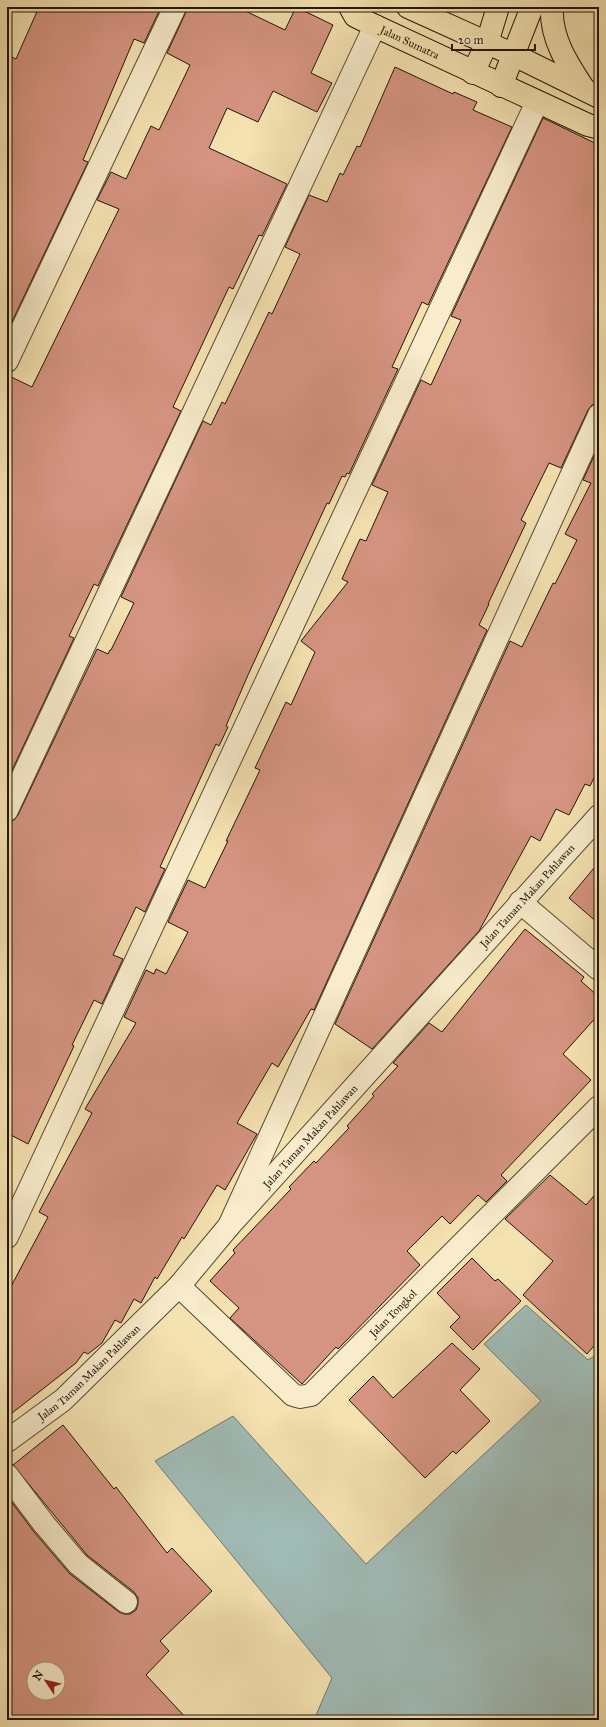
<svg xmlns="http://www.w3.org/2000/svg" width="606" height="1727" font-family="'IM FELL Great Primer',serif">
<rect width="100%" height="100%" fill="#f5e2b1"/>
<filter id="stains"><feTurbulence type="fractalNoise" baseFrequency=".005" numOctaves="4"/><feColorMatrix values="0 0 0 0 .2 0 0 0 0 .09 0 0 0 0 .02 0 0 0 .5 -.17"/></filter>
<radialGradient id="worn" r=".72"><stop offset=".6" stop-color="#630" stop-opacity="0"/><stop offset="1" stop-color="#630" stop-opacity=".3"/></radialGradient>
<!-- water -->
<path fill="#a0bbb6" stroke="#6e786f" d="M526,1305L588,1360L599,1353V1720H314L332,1678L155,1461L233,1416L366,1564L541,1401L484,1344Z"/>
<!-- building -->
<g fill="#d59481" stroke="#231405" fill-rule="evenodd">
<path d="M39,7H161L144,43L134,39L83,160L88,162L7,332V55L16,59Z"/>
<path d="M187,7H237L285,30L296,7L333,25L311,73L332,83L317,112L273,91L258,122L227,108L209,148L287,184L262,236L259,235L233,289L229,287L173,407L181,411L98,586L94,584L69,636L74,638L7,781V375L32,387L119,209L97,200L111,172L126,179L151,126L159,130L190,65L167,53L186,12Z"/>
<path d="M395,67L453,94L454,92L477,102L473,110L512,127L428,305L422,302L392,367L398,369L349,474L347,473L345,477L342,476L329,504L327,503L248,675L226,726L228,727L219,746L216,744L160,867L165,869L145,912L136,907L113,955L123,959L102,1004L94,1000L72,1045L74,1046L28,1144L7,1133V822L14,820L18,815L97,649L108,654L110,650H111L134,603L121,597L203,421L211,425L222,402L225,404L269,312L272,314L300,254L285,247L309,195L327,202L340,173L343,175L357,146L360,147Z"/>
<path d="M543,118L599,145V403L592,405L588,410L561,468L549,463L521,520L526,523L488,604H489L479,625L487,630L314,1010L311,1009L278,1067L272,1063L237,1123L257,1134L225,1190L217,1185L184,1239L182,1237L157,1279L155,1277L141,1303L134,1299L121,1323L115,1320L102,1343L88,1354L84,1352L76,1363L7,1417V1294L48,1217L39,1212L92,1113L85,1109L136,1023L124,1017L146,970L154,974L156,969L166,974L188,932L168,922L188,880L205,888L228,841H226L260,770L255,768L286,702L291,705L315,652L301,641L348,582L342,579L360,539L366,541L388,492L372,485L421,380L431,385L461,320L451,316Z"/>
<path d="M599,445V768L590,786L585,784L569,815L556,809L540,841L531,836L479,931L372,1049L335,1024L510,641L522,647L553,583L555,584L577,540L565,534L591,483L583,480Z"/>
<path d="M599,862V924L569,898Z"/>
<path d="M525,929L584,977L581,981L599,997V1014L563,1054L591,1080L501,1175L507,1181L486,1202L478,1195L450,1224L442,1216L407,1251L420,1265L338,1349L336,1347L302,1384L230,1318L239,1308L210,1281L235,1253L233,1250L291,1189L289,1187L314,1161L316,1163L349,1128L347,1126L374,1096L372,1094L398,1066L393,1063L429,1023L442,1032Z"/>
<path d="M550,1175L586,1205L599,1190V1340L587,1354L523,1295L553,1261L505,1219Z"/>
<path d="M472,1258L495,1281L498,1279L521,1301L473,1350L450,1327L460,1317L437,1293Z"/>
<path d="M452,1343L480,1369L460,1390L490,1421L456,1454L453,1451L425,1478L349,1400L373,1376L393,1398Z"/>
<path d="M63,1425L114,1489L116,1487L167,1553L172,1548L212,1591L160,1641L169,1651L146,1675L188,1720H7V1496L34,1532L70,1574L119,1612L124,1614H130L136,1610L138,1604V1598L134,1592L87,1555L13,1465ZM34,1669H58V1693H34Z"/>
</g>
<g fill="none" stroke-linecap="round" stroke-linejoin="round">
<defs>
<g id="minor">
<path d="M7,361L175,7"/>
<path d="M7,810L375,26"/>
<path d="M520,902L599,969"/>
<path d="M229,1226L599,415"/>
<path d="M7,1237L537,102"/>
<path id="s1" d="M179,1286L293,1395L300,1397L311,1395L599,1107"/>
<path id="s2" d="M7,1441L63,1400L179,1286L229,1226L599,816"/>
<path d="M7,1475L44,1524L78,1564L126,1602"/>
</g>
<g id="highway">
<path id="s3" d="M350,7L355,16L375,26L588,125L599,128"/>
<path d="M408,7L514,55L599,97"/>
<path d="M552,7C550,38 568,65 584,89"/>
<path d="M473,73L487,43L498,7"/>
<path d="M501,86L532,7"/>
</g>
</defs>
<!-- minor casing -->
<use href="#minor" stroke="#584830" stroke-width="24"/>
<!-- highway casing -->
<use href="#highway" stroke="#231405" stroke-width="24"/>
<!-- minor -->
<use href="#minor" stroke="#f8eccc" stroke-width="22"/>
<!-- highway -->
<use href="#highway" stroke="#f5e2b1" stroke-width="22"/>
</g>
<g text-anchor="middle" dominant-baseline="central" stroke-width="3" stroke-linejoin="round" paint-order="stroke">
<!-- street labels -->
<g font-size="11" fill="#231405" stroke="#f8eccc">
<text stroke="none"><textPath href="#s3" startOffset="71">Jalan Sumatra</textPath></text>
<text stroke="none"><textPath href="#s2" startOffset="755">Jalan Taman Makan Pahlawan</textPath></text>
<text stroke="none"><textPath href="#s2" startOffset="431">Jalan Taman Makan Pahlawan</textPath></text>
<text stroke="none"><textPath href="#s1" startOffset="292">Jalan Tongkol</textPath></text>
<text stroke="none"><textPath href="#s2" startOffset="107">Jalan Taman Makan Pahlawan</textPath></text>
</g>
</g>
<!-- margin -->
<rect width="606" height="1727" fill="none" stroke="#f5e2b1" stroke-width="24"/>
<rect x="8" y="8" width="590" height="1711" fill="none" stroke="#231405" stroke-width="2"/>
<rect x="12" y="12" width="582" height="1703" fill="none" stroke="#231405"/>
<!-- north arrow -->
<g transform="translate(46 1681) rotate(305)"><circle r="19" fill="#f8eccc" stroke="#a3967c"/>
<path d="M0-3L7 15L0 10L-7 15Z" fill="#8f2418"/>
<text y="-6" font-size="11" font-weight="bold" text-anchor="middle" fill="#231405">N</text>
</g>
<!-- scale -->
<path d="M452 44v6h83v-6" fill="none" stroke="#231405" stroke-width="2"/>
<text x="458" y="44" font-size="12" fill="#231405" stroke="#f8eccc" stroke-width="3" paint-order="stroke">20 m</text>
<rect width="100%" height="100%" filter="url(#stains)"/>
<rect width="100%" height="100%" fill="url(#worn)"/>
</svg>
